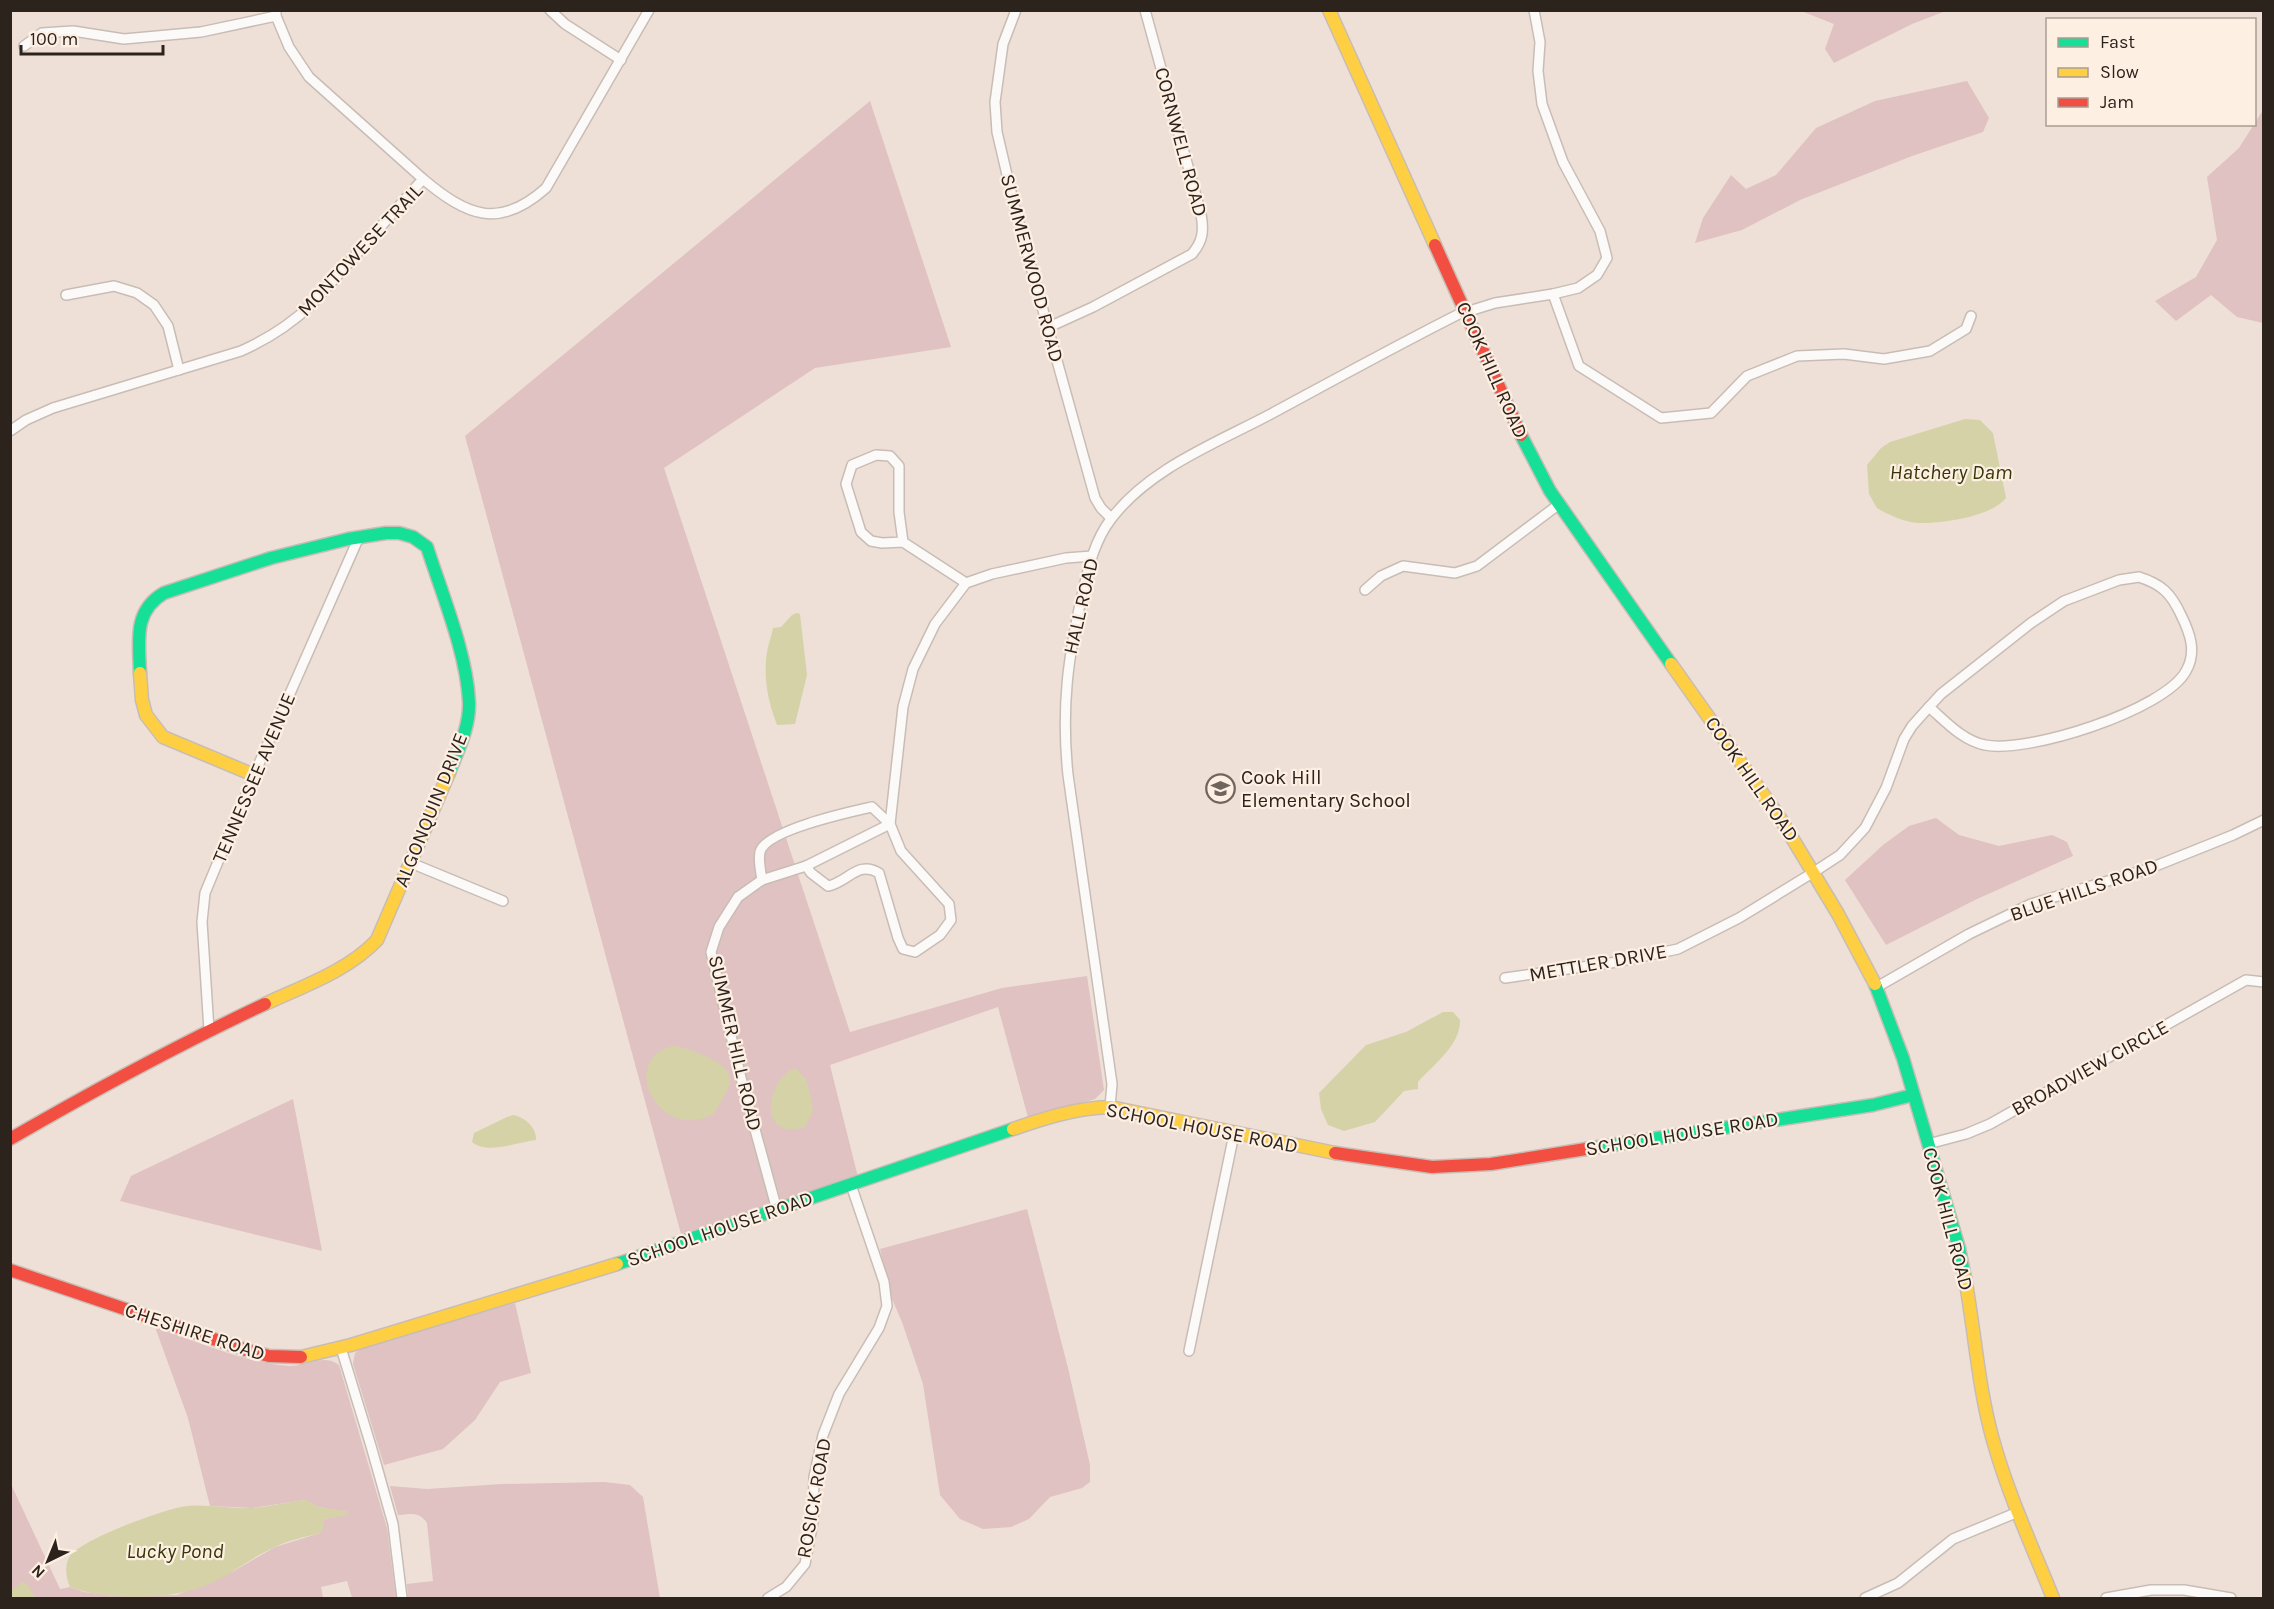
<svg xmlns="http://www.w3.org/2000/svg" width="2274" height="1609" font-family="Karla,sans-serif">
<rect width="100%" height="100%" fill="#eee0d7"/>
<!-- green -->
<g fill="#dfc2c1">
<path d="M1801,11L1946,10V11L1912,24L1834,63L1825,49L1834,24Z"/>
<path d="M1967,81L1989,118L1983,132L1912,156L1800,200L1742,230L1695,243L1703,218L1731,175L1746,189L1776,175L1816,128L1875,101Z"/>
<path d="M870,101L951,347L815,368L664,468L850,1032L1002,988L1087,976L1104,1090L1095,1099L1029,1121L998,1007L830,1065L858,1177L681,1234L465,436Z"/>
<path d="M2263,110V323L2237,317L2211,295L2176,321L2155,301L2196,277L2217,240L2207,177L2239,148Z"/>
<path d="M1936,818L1959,835L1999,846L2052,835L2067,842L2073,856L1977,899L1886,945L1845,880L1883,845L1909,826Z"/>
<path d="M293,1099L322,1251L120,1201L131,1176Z"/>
<path d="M1027,1209L1068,1368L1090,1465V1482L1082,1488L1050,1497L1029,1519L1011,1527L983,1529L960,1519L940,1495L923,1384L902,1322L892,1299L880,1249Z"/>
<path d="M515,1303L531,1373L500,1382L475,1420L443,1449L384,1465L353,1364L355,1353L364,1347Z"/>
<path d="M155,1327C192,1340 252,1365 290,1366C306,1366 324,1353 339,1365L387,1528L396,1598H352L347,1581L321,1587L323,1598H11L10,1482L60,1589L70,1587L84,1592L115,1596L177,1595L234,1571L275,1547L320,1533L324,1519L348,1514L347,1512L319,1507L305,1500L252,1508L210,1506L188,1418Z"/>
<path d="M604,1482L630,1485L643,1497L660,1598H408L407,1584L433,1581L427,1523C419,1511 411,1514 398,1515L390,1486L427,1489L502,1484Z"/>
</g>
<!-- water -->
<g fill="#d5d2a7">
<path d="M1965,419L1980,420L1993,433L2006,498C1991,517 1940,524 1917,523C1905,522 1886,514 1877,508L1869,494L1867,465L1881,448L1890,442Z"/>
<path d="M797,613L800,614L807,675L795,724L777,725C768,701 763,678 767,652C768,644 772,636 773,628L781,627L792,615Z"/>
<path d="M1443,1012H1453L1460,1020C1461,1045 1434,1064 1418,1082V1089L1404,1091L1375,1122L1344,1131L1328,1125L1321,1109L1319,1093L1366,1045L1406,1032Z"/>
<path d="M673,1046C686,1047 732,1062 730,1080C729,1091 719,1104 714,1114C659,1144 617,1059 673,1046Z"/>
<path d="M796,1068L806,1079L811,1097L813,1111L805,1127C755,1142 767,1077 796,1068Z"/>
<path d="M513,1115C525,1117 537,1128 536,1140C517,1142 488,1155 472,1142L474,1133L507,1117Z"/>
<path d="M306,1500L319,1507L348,1512V1515L324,1519L323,1529L320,1533C305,1537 289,1540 275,1547C250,1558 228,1577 202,1587C169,1600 103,1600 70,1587C66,1578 64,1565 70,1556C80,1540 166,1508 187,1506C208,1504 230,1509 251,1508C269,1507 287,1502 306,1500Z"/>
<path d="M22,1582L26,1583L36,1598H11L12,1590Z"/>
</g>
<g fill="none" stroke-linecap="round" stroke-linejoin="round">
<defs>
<g id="street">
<path d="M276,10V16L289,47L309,77L423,179"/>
<path d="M550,10L565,24L621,60"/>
<path d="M1016,10L1003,44L995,102L997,132L1015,209L1095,498L1101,508L1111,518"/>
<path d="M24,46L42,33L73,31L124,39L201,32L276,16"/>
<path d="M1553,294L1579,366L1661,418L1711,413L1747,376L1797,356L1844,354L1884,359L1930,351L1966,329L1971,316"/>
<path d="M66,295L114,286L137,293L154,305L168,326L179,370"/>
<path d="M1466,312L1495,303L1553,294L1578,288L1597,275L1607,258L1600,231L1563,162L1542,104L1538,71L1540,42L1534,10"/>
<path d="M1049,327L1093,307L1192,254C1203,241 1204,231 1201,214L1145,10"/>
<path d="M10,431L26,420L53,408L241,351C268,339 290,325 312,304L423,179C467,216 499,230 546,188L649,10"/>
<path d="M903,542L899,512V466L890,456L876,455L852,465L846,484L861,532L871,541L882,543L903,542L966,583"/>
<path d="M2139,577C2161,584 2171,593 2181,615C2190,633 2197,652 2186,671C2165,710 2027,754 1985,745C1963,741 1945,721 1929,707L1941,694L2031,623L2064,601L2119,580Z"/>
<path d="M1365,590L1381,576L1403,566L1455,573L1477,566L1558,505"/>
<path d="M411,863L503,901"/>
<path d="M762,880C761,872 758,861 760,852C766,830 850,812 872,807L890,824L901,851L949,904L951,920L940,935L915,952L903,949L898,938L879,873C858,860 848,882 828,886L811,873L806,866"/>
<path d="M1505,978L1617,962L1678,949L1739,918L1814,872L1840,855L1865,828L1886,788L1904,739L1912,726L1929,707"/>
<path d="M1877,987L1969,934L2031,904L2148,869L2233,835L2264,820"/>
<path d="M209,1030L202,922L205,893L254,775L359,537"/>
<path d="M1110,1107L1112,1084L1068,775C1061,707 1068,656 1083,591C1089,565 1095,540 1111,519C1149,469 1214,444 1269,415C1334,380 1399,344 1465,311"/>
<path d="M1928,1144L1966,1134L1990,1124L2246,980L2264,982"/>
<path d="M777,1210L742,1082L711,952L719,927L738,897L762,880L806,866L890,824L903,707L913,669L935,624L966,583L992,574L1066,558L1092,556"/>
<path d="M341,1348L371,1446L393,1524L402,1598"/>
<path d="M1189,1351L1234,1134"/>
<path d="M768,1598L786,1587L805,1564L813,1522L814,1477L823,1435L839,1394L879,1328L887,1306L884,1282L851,1185"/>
<path d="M1865,1598L1898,1583L1953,1539L2018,1512"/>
<path d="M2106,1598L2151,1590H2184L2231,1598"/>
</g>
<g id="fast">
<path d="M1521,435L1550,491L1671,664"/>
<path d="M140,673C139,641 133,611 164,593L271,558L348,539L386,533H399L413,537L427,547C442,594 467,654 469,702C470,727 458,750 449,773"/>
<path d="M1875,984L1903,1058L1959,1248L1965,1278"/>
<path d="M1586,1149L1873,1105L1913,1095"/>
<path d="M617,1264L1013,1129"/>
</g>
<g id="slow">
<path d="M1329,10L1435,245"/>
<path d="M1671,664L1780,818L1838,914L1875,984"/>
<path d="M140,673L142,700L146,715L163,737L254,775"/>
<path d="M265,1004C303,986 348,971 377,940L449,773"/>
<path d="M1013,1129C1045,1118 1076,1108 1110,1107L1335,1153"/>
<path d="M1965,1278C1975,1332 1978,1387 1993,1440C2008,1494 2032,1546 2053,1598"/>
<path d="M301,1357L351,1345L617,1264"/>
</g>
<g id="jam">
<path d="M1435,245L1521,435"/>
<path d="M10,1139C93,1091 178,1045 265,1004"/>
<path d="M1335,1153L1432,1167L1491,1164L1586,1149"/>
<path d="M10,1270L246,1350L269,1356L301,1357"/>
</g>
</defs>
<!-- street casing -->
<use href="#street" stroke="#c8bdb5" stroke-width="12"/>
<!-- fast casing -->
<use href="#fast" stroke="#c8bdb5" stroke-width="15"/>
<!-- slow casing -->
<use href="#slow" stroke="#c8bdb5" stroke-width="15"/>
<!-- jam casing -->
<use href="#jam" stroke="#c8bdb5" stroke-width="15"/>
<!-- street -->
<use href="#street" stroke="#fcfaf9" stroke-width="9"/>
<!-- fast -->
<use href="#fast" stroke="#16e098" stroke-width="12"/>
<!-- slow -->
<use href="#slow" stroke="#ffcf43" stroke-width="12"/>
<!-- jam -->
<use href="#jam" stroke="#f24e42" stroke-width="12"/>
</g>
<!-- icons -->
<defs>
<symbol id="school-ring" viewBox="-11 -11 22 22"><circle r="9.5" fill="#feefe3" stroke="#70655d" stroke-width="1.5"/><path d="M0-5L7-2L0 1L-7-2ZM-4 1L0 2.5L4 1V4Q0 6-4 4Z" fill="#70655d"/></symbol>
</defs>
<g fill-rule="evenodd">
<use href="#school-ring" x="1204" y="772" width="33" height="33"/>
</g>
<g text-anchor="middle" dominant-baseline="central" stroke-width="4.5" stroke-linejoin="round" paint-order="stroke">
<!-- street labels -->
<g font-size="20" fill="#2c231c" stroke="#feefe3">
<text transform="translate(1181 142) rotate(75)">CORNWELL ROAD</text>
<text transform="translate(360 250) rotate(-47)">MONTOWESE TRAIL</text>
<text transform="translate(1032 268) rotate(75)">SUMMERWOOD ROAD</text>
<text transform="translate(1492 370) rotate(66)">COOK HILL ROAD</text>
<text transform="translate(1081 606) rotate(-77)">HALL ROAD</text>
<text transform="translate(254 778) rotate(-67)">TENNESSEE AVENUE</text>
<text transform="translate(1752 779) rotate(55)">COOK HILL ROAD</text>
<text transform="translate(431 810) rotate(-68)">ALGONQUIN DRIVE</text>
<text transform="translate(2084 890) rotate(-19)">BLUE HILLS ROAD</text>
<text transform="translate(1598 963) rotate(-10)">METTLER DRIVE</text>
<text transform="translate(735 1043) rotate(77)">SUMMER HILL ROAD</text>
<text transform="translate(2090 1068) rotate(-29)">BROADVIEW CIRCLE</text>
<text transform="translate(1202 1128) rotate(11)">SCHOOL HOUSE ROAD</text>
<text transform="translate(1682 1134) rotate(-9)">SCHOOL HOUSE ROAD</text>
<text transform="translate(1948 1219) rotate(75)">COOK HILL ROAD</text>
<text transform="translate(720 1229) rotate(-19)">SCHOOL HOUSE ROAD</text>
<text transform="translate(195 1332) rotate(18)">CHESHIRE ROAD</text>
<text transform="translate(814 1498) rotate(-80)">ROSICK ROAD</text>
</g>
<!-- poi labels -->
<g font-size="20" fill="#2c231c" stroke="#feefe3" text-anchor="start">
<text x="1241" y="777">Cook Hill<tspan x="1241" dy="23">Elementary School</tspan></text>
</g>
<!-- water labels -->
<g font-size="21" font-style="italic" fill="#363608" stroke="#feefe3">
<text x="1951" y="472">Hatchery Dam</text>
<text x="175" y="1551">Lucky Pond</text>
</g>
</g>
<!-- border -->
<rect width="2274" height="1609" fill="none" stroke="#2c231c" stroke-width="24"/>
<!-- legend -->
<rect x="2046" y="18" width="210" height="108" fill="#feefe3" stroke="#aa9d93" stroke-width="1.5"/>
<rect x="2058" y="38" width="30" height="9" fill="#16e098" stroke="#aa9d93" stroke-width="1.5"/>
<text x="2100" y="48" font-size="18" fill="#2c231c">Fast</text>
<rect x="2058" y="68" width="30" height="9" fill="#ffcf43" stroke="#aa9d93" stroke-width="1.5"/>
<text x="2100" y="78" font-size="18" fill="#2c231c">Slow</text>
<rect x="2058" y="98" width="30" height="9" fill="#f24e42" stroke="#aa9d93" stroke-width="1.5"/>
<text x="2100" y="108" font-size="18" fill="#2c231c">Jam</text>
<!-- north arrow -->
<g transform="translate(48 1561) rotate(223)" stroke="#feefe3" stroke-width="4.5" paint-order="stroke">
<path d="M0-4.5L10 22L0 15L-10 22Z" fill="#2c231c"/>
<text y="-9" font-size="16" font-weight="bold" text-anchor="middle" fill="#2c231c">N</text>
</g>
<!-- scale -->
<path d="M21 45v9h142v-9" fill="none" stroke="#2c231c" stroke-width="3"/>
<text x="30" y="45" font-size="18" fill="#2c231c" stroke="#feefe3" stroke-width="4.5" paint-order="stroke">100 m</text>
</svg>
